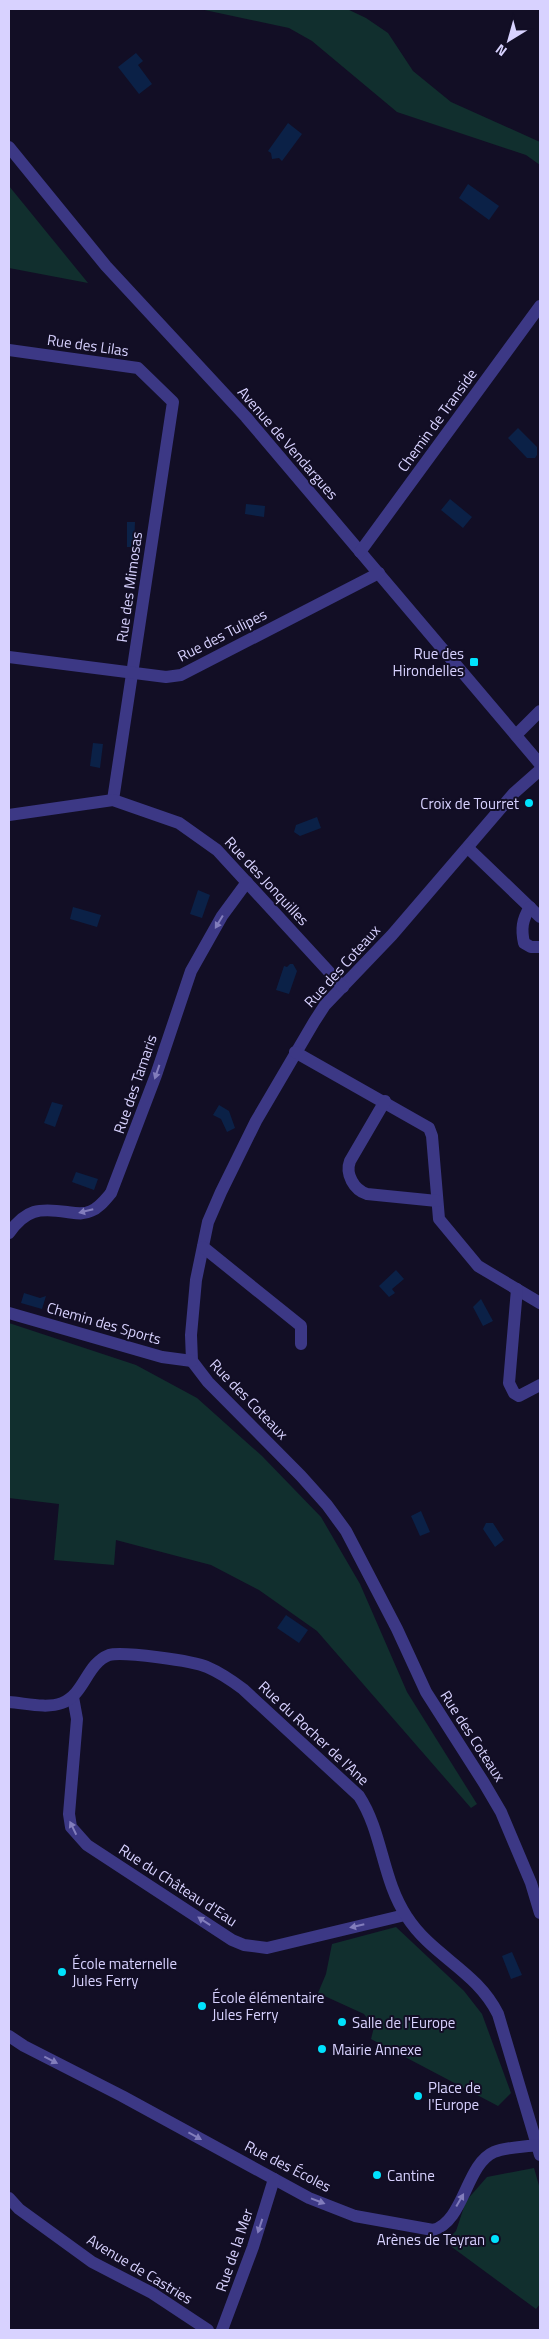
<svg xmlns="http://www.w3.org/2000/svg" width="549" height="2339" font-family="'Titillium Web',sans-serif">
<rect width="100%" height="100%" fill="#120e25"/>
<!-- green -->
<g fill="#112f2e">
<path d="M200,9H347L366,18L388,33L413,71L451,102L540,142V165L526,155L397,112L312,41L289,28Z"/>
<path d="M9,186L88,283L9,268Z"/>
<path d="M9,1323L136,1365L197,1398L262,1456L321,1517L360,1584L407,1692L477,1804L471,1808L317,1631L259,1590L211,1565L116,1540L114,1565L54,1560L59,1504L9,1498Z"/>
<path d="M396,1927L464,1991L482,2014L511,2093L498,2106L371,2039L374,2027L364,2014L318,1993L326,1974L332,1944Z"/>
<path d="M534,2168L540,2189V2304L536,2309L445,2242L456,2231L466,2201L487,2177Z"/>
</g>
<!-- water -->
<g fill="#0b2147">
<path d="M136,53L143,61L138,65L152,84L139,94L118,67Z"/>
<path d="M288,123L302,134L282,161L279,158L272,159L271,153L268,151Z"/>
<path d="M468,184L499,206L489,220L459,198Z"/>
<path d="M518,428L537,447V455L535,458H527L508,438Z"/>
<path d="M450,499L472,517L463,528L441,510Z"/>
<path d="M246,504L265,506L264,517L245,514Z"/>
<path d="M127,522H135L134,547H127Z"/>
<path d="M93,743L103,744L100,768L90,766Z"/>
<path d="M317,817L321,828L300,836L294,832L296,825Z"/>
<path d="M198,890L210,895L202,918L190,914Z"/>
<path d="M73,907L101,915L97,927L70,919Z"/>
<path d="M290,964H293L297,971L289,994L276,990L284,966L287,967Z"/>
<path d="M52,1102L63,1105L55,1127L44,1123Z"/>
<path d="M219,1105L229,1111L235,1128L227,1132L221,1119L213,1115Z"/>
<path d="M76,1172L98,1179L94,1190L72,1182Z"/>
<path d="M396,1270L404,1279L392,1289L395,1293L389,1297L379,1286Z"/>
<path d="M24,1293L40,1298L46,1296L42,1309L21,1303Z"/>
<path d="M481,1299L493,1321L483,1326L473,1307Z"/>
<path d="M421,1511L430,1532L420,1536L411,1516Z"/>
<path d="M486,1523H493L504,1540L495,1547L483,1529Z"/>
<path d="M286,1615L308,1630L299,1643L277,1628Z"/>
<path d="M512,1952L522,1975L511,1979L502,1956Z"/>
</g>
<g fill="none" stroke-linecap="round" stroke-linejoin="round">
<!-- minor -->
<g stroke="#3c3885" stroke-width="12">
<path d="M9,147L106,266L246,417L540,764"/>
<path d="M9,350L138,368L173,402L113,800"/>
<path d="M360,552L540,306"/>
<path d="M9,657L166,677L181,675L379,573"/>
<path d="M516,735L540,711"/>
<path d="M540,770L514,793L392,935L325,1005L314,1022L256,1121L221,1192L208,1222L196,1280L191,1335L192,1361L208,1382L301,1476L327,1505L346,1531L397,1629L426,1692L484,1783L501,1812L531,1883L540,1913"/>
<path d="M9,815L113,800L179,823L217,850L343,987"/>
<path d="M468,848L540,917"/>
<path d="M530,907C522,920 521,929 524,943L531,947H540"/>
<path d="M295,1052L429,1128L432,1136L439,1219L478,1266L540,1303"/>
<path d="M385,1101L350,1161C345,1174 354,1190 367,1194L437,1201"/>
<path d="M9,1233C26,1209 39,1208 67,1212C75,1213 83,1215 91,1211C99,1208 105,1200 111,1193L156,1075L191,971L222,916L247,882"/>
<path d="M203,1247L301,1326V1344"/>
<path d="M517,1289L509,1383L514,1393L519,1396L540,1385"/>
<path d="M9,1313L162,1357L192,1361"/>
<path d="M73,1697L77,1719L69,1814L71,1827L87,1845L232,1940L244,1945L267,1948L405,1915"/>
<path d="M9,1702C25,1703 46,1709 62,1703C85,1694 86,1664 109,1655C122,1651 194,1661 207,1667C221,1673 231,1680 243,1689L359,1796C383,1833 382,1880 407,1917C432,1956 477,1971 498,2014L540,2155"/>
<path d="M9,2036L24,2046L122,2096L309,2198L355,2216L433,2230C464,2222 466,2164 494,2152C506,2147 524,2147 537,2145"/>
<path d="M9,2198L19,2209L92,2262L152,2293L208,2330"/>
<path d="M222,2330L253,2247L274,2179"/>
</g>
</g>
<!-- one-way arrows -->
<defs><path id="oneway-solid" d="M-6-.8H1V-3.2L6.5 0L1 3.2V.8H-6Z" transform="scale(1.25)"/></defs>
<g fill="#827dbc">
<use href="#oneway-solid" transform="translate(219 922) rotate(121)"/>
<use href="#oneway-solid" transform="translate(157 1072) rotate(109)"/>
<use href="#oneway-solid" transform="translate(86 1211) rotate(166)"/>
<use href="#oneway-solid" transform="translate(73 1828) rotate(-116)"/>
<use href="#oneway-solid" transform="translate(204 1921) rotate(-147)"/>
<use href="#oneway-solid" transform="translate(357 1926) rotate(167)"/>
<use href="#oneway-solid" transform="translate(51 2060) rotate(27)"/>
<use href="#oneway-solid" transform="translate(195 2136) rotate(29)"/>
<use href="#oneway-solid" transform="translate(460 2200) rotate(-60)"/>
<use href="#oneway-solid" transform="translate(318 2201) rotate(21)"/>
<use href="#oneway-solid" transform="translate(260 2226) rotate(108)"/>
</g>
<!-- markers -->
<g fill="#00e2fd" stroke="#120e25" stroke-width="2">
<rect x="469" y="657" width="10" height="10" rx="2.5"/>
<circle cx="529" cy="803" r="5"/>
<circle cx="62" cy="1972" r="5"/>
<circle cx="202" cy="2006" r="5"/>
<circle cx="342" cy="2022" r="5"/>
<circle cx="322" cy="2049" r="5"/>
<circle cx="418" cy="2096" r="5"/>
<circle cx="377" cy="2175" r="5"/>
<circle cx="495" cy="2239" r="5"/>
</g>
<g text-anchor="middle" dominant-baseline="central" stroke-width="4" stroke-linejoin="round" paint-order="stroke">
<!-- street labels -->
<g font-size="15" fill="#d8d2ff" stroke="#120e25">
<text transform="translate(88 345) rotate(8)">Rue des Lilas</text>
<text transform="translate(437 420) rotate(-54)">Chemin de Transide</text>
<text transform="translate(288 443) rotate(49)">Avenue de Vendargues</text>
<text transform="translate(129 587) rotate(-82)">Rue des Mimosas</text>
<text transform="translate(222 635) rotate(-27)">Rue des Tulipes</text>
<text transform="translate(267 881) rotate(47)">Rue des Jonquilles</text>
<text transform="translate(342 966) rotate(-48)">Rue des Coteaux</text>
<text transform="translate(135 1084) rotate(-71)">Rue des Tamaris</text>
<text transform="translate(104 1323) rotate(16)">Chemin des Sports</text>
<text transform="translate(249 1399) rotate(46)">Rue des Coteaux</text>
<text transform="translate(314 1733) rotate(43)">Rue du Rocher de l'Ane</text>
<text transform="translate(473 1736) rotate(57)">Rue des Coteaux</text>
<text transform="translate(178 1885) rotate(33)">Rue du Château d'Eau</text>
<text transform="translate(288 2166) rotate(27)">Rue des Écoles</text>
<text transform="translate(234 2250) rotate(-71)">Rue de la Mer</text>
<text transform="translate(140 2269) rotate(31)">Avenue de Castries</text>
</g>
<!-- poi labels -->
<g font-size="15" fill="#d8d2ff" stroke="#120e25" text-anchor="start">
<text x="464" y="653" text-anchor="end">Rue des<tspan x="464" dy="17">Hirondelles</tspan></text>
<text x="519" y="803" text-anchor="end">Croix de Tourret</text>
<text x="72" y="1963">École maternelle<tspan x="72" dy="17">Jules Ferry</tspan></text>
<text x="212" y="1997">École élémentaire<tspan x="212" dy="17">Jules Ferry</tspan></text>
<text x="352" y="2022">Salle de l'Europe</text>
<text x="332" y="2049">Mairie Annexe</text>
<text x="428" y="2087">Place de<tspan x="428" dy="17">l'Europe</tspan></text>
<text x="387" y="2175">Cantine</text>
<text x="485" y="2239" text-anchor="end">Arènes de Teyran</text>
</g>
</g>
<!-- border -->
<rect width="549" height="2339" fill="none" stroke="#d8d2ff" stroke-width="20"/>
<!-- north arrow -->
<g transform="translate(509 40) rotate(217)" stroke="#120e25" stroke-width="4" paint-order="stroke">
<path d="M0-4L9 19L0 12L-9 19Z" fill="#d8d2ff"/>
<text y="-8" font-size="14" font-weight="bold" text-anchor="middle" fill="#d8d2ff">N</text>
</g>
</svg>
